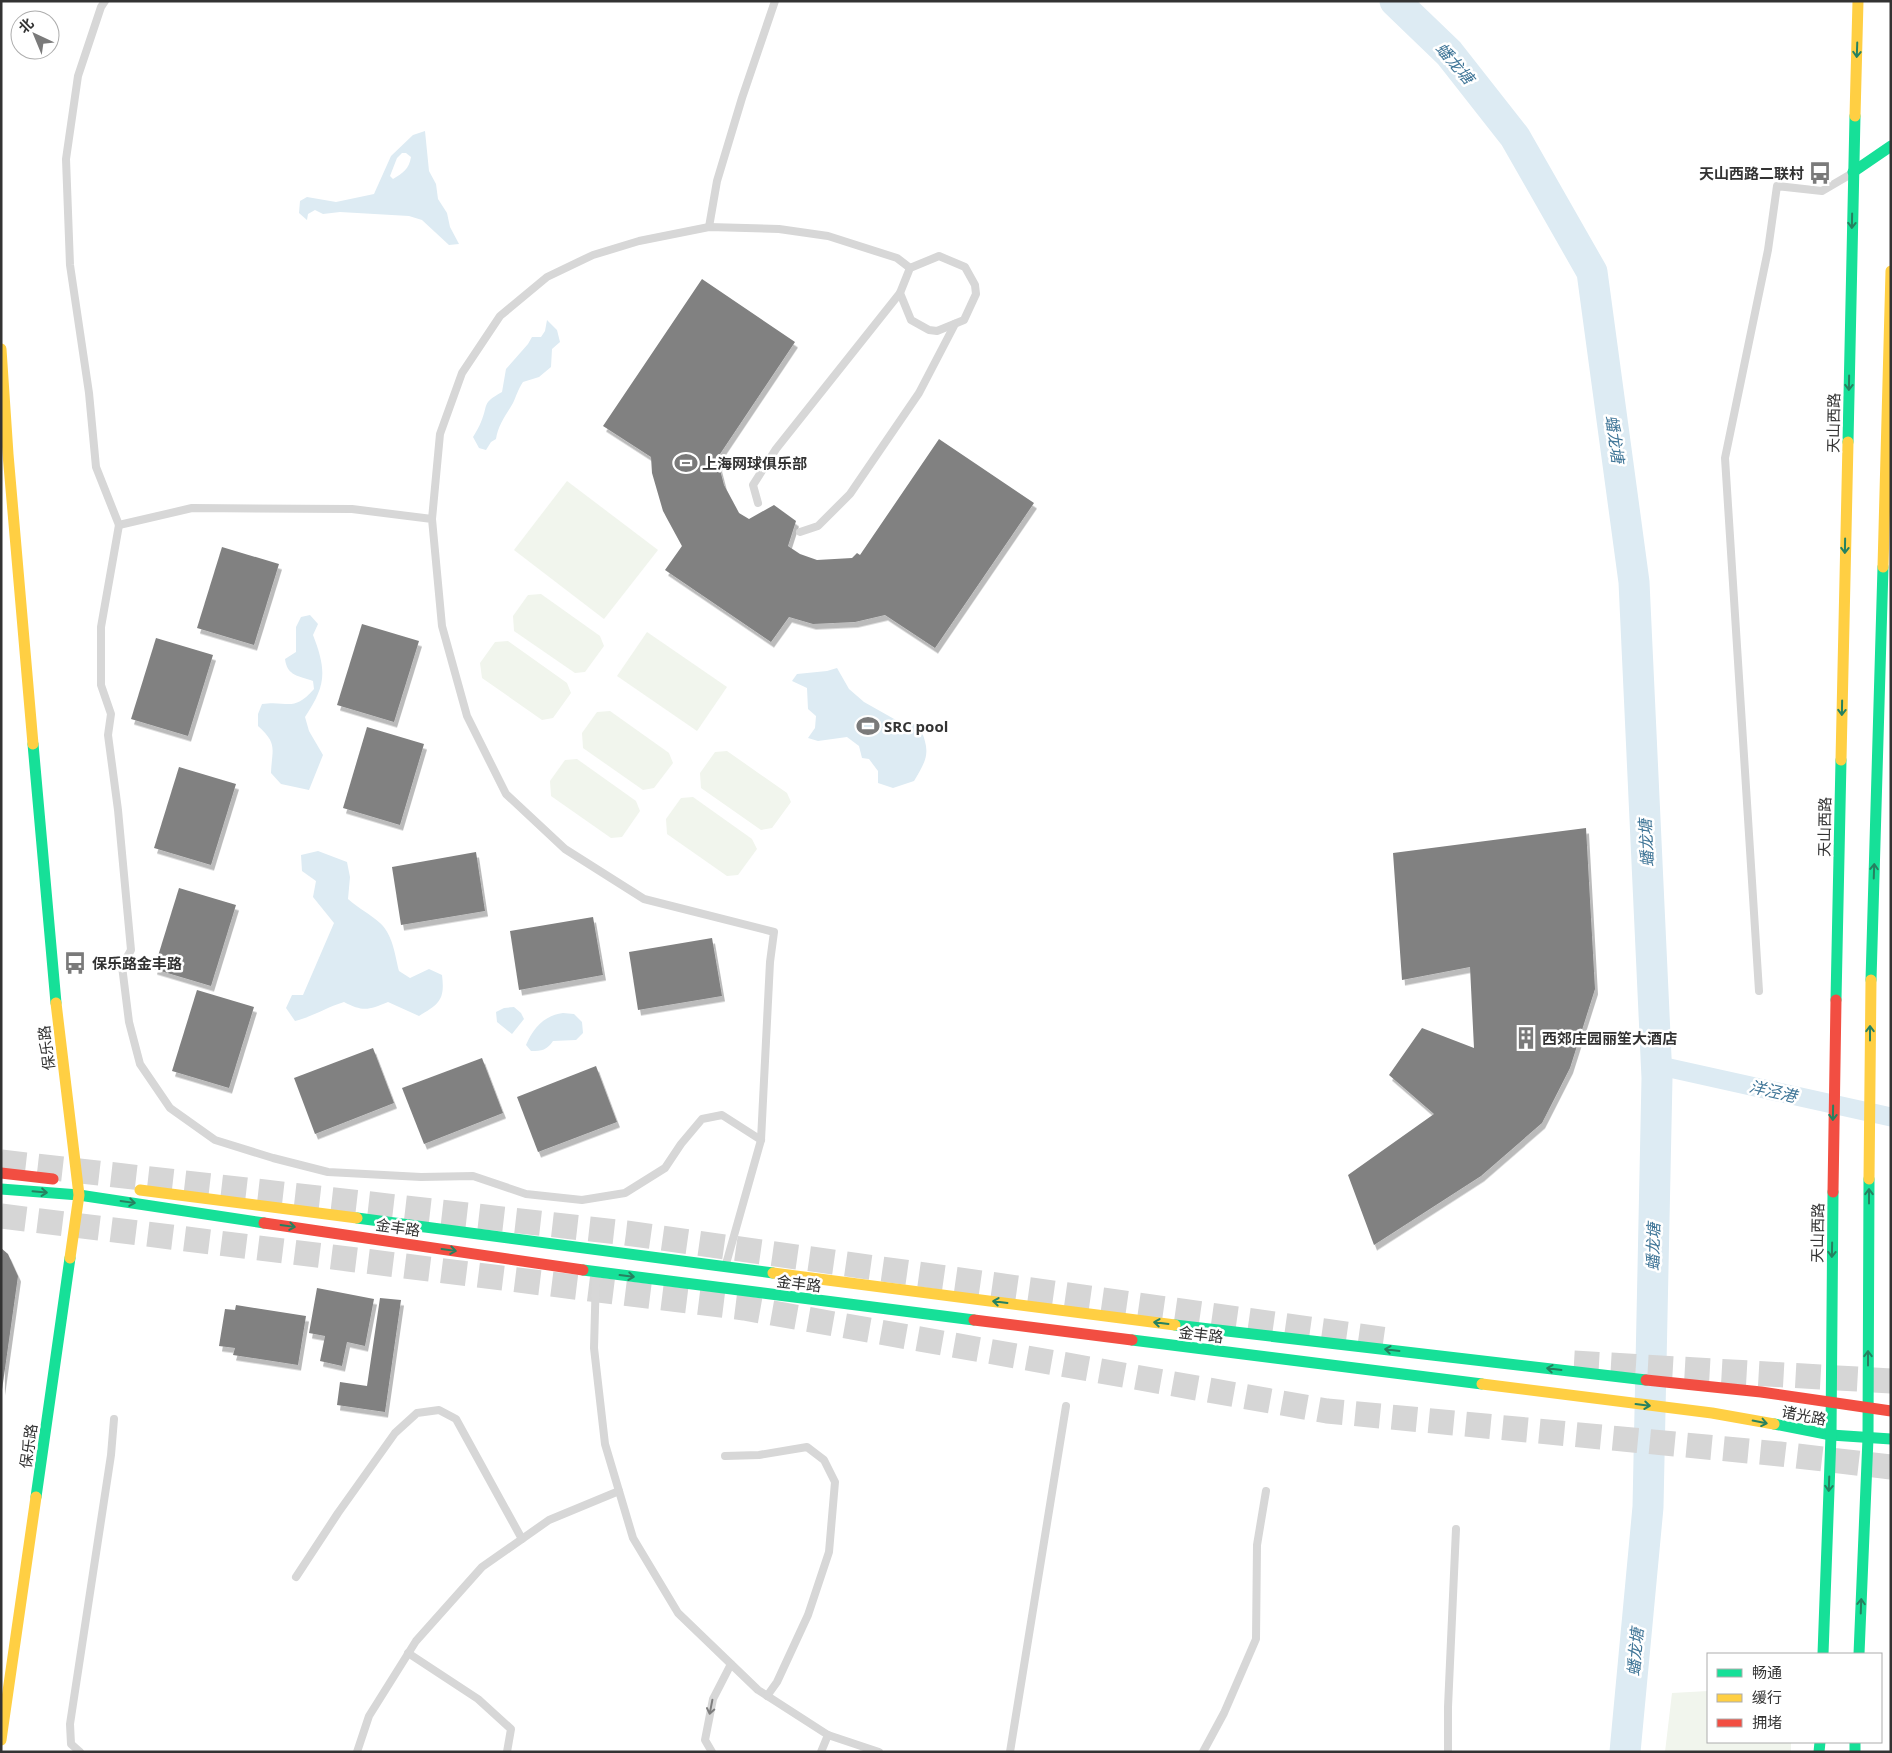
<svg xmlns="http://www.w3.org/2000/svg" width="1892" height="1753" font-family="'Open Sans','Noto Sans SC',sans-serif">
<defs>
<filter id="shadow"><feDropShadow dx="3" dy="5.5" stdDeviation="0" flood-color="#0004"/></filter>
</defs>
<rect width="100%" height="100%" fill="#fff"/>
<!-- green -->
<g fill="#f1f5ed">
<path d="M567,481L658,550L604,619L514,550Z"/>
<path d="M541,594L600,636L604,646L585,672L575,673L514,631L513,616L528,595Z"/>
<path d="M647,632L727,687L697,731L617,676Z"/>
<path d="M508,641L567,683L571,693L553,718L542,720L482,678L480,663L495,642Z"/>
<path d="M610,711L669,753L673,763L654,788L643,790L583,748L582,733L597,712Z"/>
<path d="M727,751L787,793L791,802L772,828L761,830L701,788L700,773L715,752Z"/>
<path d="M577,759L636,801L640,811L622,837L611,838L551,796L550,781L565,760Z"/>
<path d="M693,797L752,839L757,849L738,875L727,876L667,834L666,819L681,798Z"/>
<path d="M1708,1691V1742H1791V1752H1665L1672,1693Z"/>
</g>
<!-- water -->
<g fill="#ddebf3" fill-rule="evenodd">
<path d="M425,131L429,171L436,184L438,199L447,213L450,227L459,244L449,245L422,220L409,216L340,212L323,214L315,210L308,214L307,220L299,213L300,201L307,197L336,202L374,194L391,156L413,135ZM402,153H406L411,157C409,169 403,173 393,179L390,176L397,158Z"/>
<path d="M547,320L557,330L560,342L552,349L551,367L539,377L523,382C518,389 516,397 513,403C506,415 498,425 496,439L491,442L486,450L479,448L473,437C476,432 479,427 481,422C489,403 481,404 502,392L506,369L528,344L532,337H541L545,331Z"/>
<path d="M310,615L318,624L313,635C327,671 326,686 305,717L309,731L323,755L309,790L281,784L271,773C272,748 278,744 258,726V714L262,704C288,700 293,713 314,689L313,681C299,676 287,676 285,659L296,652V627L301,617Z"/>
<path d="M837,668L849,689L864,702L903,724H919C930,752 929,756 914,781L893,788L878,783V771L869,759L862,758L859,746L847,737L818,741L808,738L815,728L816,716L808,709L807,688L792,681L797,674L827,671Z"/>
<path d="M318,851L347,862L350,877L348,899C358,908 370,914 380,923C393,935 395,955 399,971L410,978L429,969L442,975C445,999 440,1004 419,1016L388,1002C369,1010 363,1012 344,1002C327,1007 312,1017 295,1021L286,1008L292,995H303L334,923L313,897L316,881L302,871L301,855Z"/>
<path d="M514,1007L521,1013L524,1019L512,1034L497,1022L496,1012L504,1008Z"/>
<path d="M563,1013L574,1014L582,1022L583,1033L576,1040L553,1041C547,1050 542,1051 531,1051L526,1045C533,1028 545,1015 563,1013Z"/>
</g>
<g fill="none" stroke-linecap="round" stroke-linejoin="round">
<!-- canal -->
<path stroke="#ddebf3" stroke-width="19" d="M1656,1065L1891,1117"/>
<!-- river -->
<path stroke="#ddebf3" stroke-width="31" d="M1395,1L1449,53L1515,137L1592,272L1634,582L1657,1078L1648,1507L1625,1752"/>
</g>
<!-- building -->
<g fill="#818181" filter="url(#shadow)">
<path d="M702,279L795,342L718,457L722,460L719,466L724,485L739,513L749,519L774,505L796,521L788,546L800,554L817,560L852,558L857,553L860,555L939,439L1034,503L935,648L885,615L855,622L813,624L789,617L771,642L665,570L682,546L663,511L652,473L651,457L603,426Z"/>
<path d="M222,547L279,564L254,645L197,628Z"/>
<path d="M362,624L419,641L394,722L337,705Z"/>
<path d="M156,638L213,655L188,736L131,719Z"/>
<path d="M367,727L424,744L400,825L343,808Z"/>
<path d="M179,767L236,784L211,865L154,848Z"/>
<path d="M1586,828L1595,989L1570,1068L1542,1123L1481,1176L1374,1245L1348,1175L1434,1114L1389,1075L1422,1028L1474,1048L1470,967L1402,980L1393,853Z"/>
<path d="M476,852L485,911L401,925L392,867Z"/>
<path d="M179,888L236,905L211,986L154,969Z"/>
<path d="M593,917L603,975L519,990L510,931Z"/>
<path d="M712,938L722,996L638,1010L629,952Z"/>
<path d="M197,990L254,1007L229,1088L172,1071Z"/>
<path d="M373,1048L394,1103L315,1134L294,1078Z"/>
<path d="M482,1058L503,1113L424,1144L402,1088Z"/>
<path d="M596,1066L617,1122L538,1152L517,1097Z"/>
<path d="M1,1248L8,1254L18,1276L2,1390Z"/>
<path d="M317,1288L374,1299L365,1346L347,1342L342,1366L320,1361L325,1336L309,1333Z"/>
<path d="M380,1298L401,1300L385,1412L337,1405L340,1382L367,1386Z"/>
<path d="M236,1305L306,1316L298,1365L233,1355L235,1348L219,1346L225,1309L235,1310Z"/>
</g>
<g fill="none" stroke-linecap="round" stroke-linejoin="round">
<!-- primary-tunnel -->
<g stroke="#d6d6d6" stroke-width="25" stroke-dasharray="25 12" stroke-linecap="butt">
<path d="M1,1162L626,1233L1388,1340"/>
<path d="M1,1216L744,1308L1327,1411L1780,1454L1891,1467"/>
<path d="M1574,1363L1891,1381"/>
</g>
<!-- lane -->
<g stroke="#d7d7d7" stroke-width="8">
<path d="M105,1L101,7L78,76L66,159L70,265L89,393L96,467L119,525L192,508L352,509L432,519L442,626L467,716L506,794L565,849L644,899L774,932L770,962L761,1140L726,1264"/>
<path d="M709,227L717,181L742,98L775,1"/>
<path d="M939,256L965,267L975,285L976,294L964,320L937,331L929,330L911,320L900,293L910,268Z"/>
<path d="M758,503L753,485L776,449L900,293"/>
<path d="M432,519L440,434L462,373L500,316L547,277L593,255L639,241L709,227L779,229L828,236L897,258L910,268"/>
<path d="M119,525L101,627V685L111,714L108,735L118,810L131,950L122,966L129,1022L140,1064L170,1108L215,1140L273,1158L328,1172L421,1177L473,1176L526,1194L582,1200L625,1193L665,1168L681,1144L702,1119L722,1115L761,1140"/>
<path d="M800,532L818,526L850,494L919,393L955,324"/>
<path d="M1759,991L1725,458L1768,250L1777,186L1822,191L1851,174"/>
<path d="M596,1274L594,1348L605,1444L633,1538L678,1613L758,1690L828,1735L879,1752"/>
<path d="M725,1456L759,1455L807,1447L824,1460L835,1482L829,1552L808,1615L777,1682L767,1696"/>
<path d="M296,1577L338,1513L395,1433L417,1413L439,1410L456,1419L522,1539"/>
<path d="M408,1653L478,1699L511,1729L507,1752"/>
<path d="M80,1752L71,1744L70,1724L111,1455L114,1419"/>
<path d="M357,1752L369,1716L416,1641L482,1567L549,1520L619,1491"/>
<path d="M712,1752L705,1740L713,1699L731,1664"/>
<path d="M821,1752L828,1735"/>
<path d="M1010,1752L1066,1406"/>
<path d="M1203,1752L1224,1713L1256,1639L1257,1545L1266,1491"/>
<path d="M1448,1752V1707L1456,1529"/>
</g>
<!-- fast -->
<g stroke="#16e098" stroke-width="11">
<path d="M1853,172L1891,146"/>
<path d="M1848,442L1855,116"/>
<path d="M33,744L56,1003"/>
<path d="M1871,980L1883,567"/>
<path d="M1836,1000L1841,760"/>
<path d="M1,1189L79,1195L264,1223"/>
<path d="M357,1218L773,1273"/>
<path d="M583,1270L974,1320"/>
<path d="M1175,1325L1646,1380"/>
<path d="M1132,1340L1482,1384"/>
<path d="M1774,1424L1831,1435L1891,1439"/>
<path d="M36,1497L70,1258"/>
<path d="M1823,1654L1831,1435L1833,1192"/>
<path d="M1859,1654L1868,1438L1869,1179"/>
<path d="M1855,1742V1752"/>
<path d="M1819,1752L1820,1742"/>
</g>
<!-- slow -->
<g stroke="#ffcf43" stroke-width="11">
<path d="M1855,116L1858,1"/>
<path d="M1,349L8,454L33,744"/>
<path d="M1883,567L1891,271"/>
<path d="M1841,760L1848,442"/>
<path d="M56,1003L79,1195L70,1258"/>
<path d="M1869,1179L1871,980"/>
<path d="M140,1190L357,1218"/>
<path d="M773,1273L1175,1325"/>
<path d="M1482,1384L1712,1413L1774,1424"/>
<path d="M1,1740L36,1497"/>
</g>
<!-- jam -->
<g stroke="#f24e42" stroke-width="11">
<path d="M1,1173L53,1179"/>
<path d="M1833,1192L1836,1000"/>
<path d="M264,1223L583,1270"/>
<path d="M974,1320L1132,1340"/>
<path d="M1646,1380L1761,1392L1891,1411"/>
</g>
</g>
<!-- one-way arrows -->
<defs><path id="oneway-shaft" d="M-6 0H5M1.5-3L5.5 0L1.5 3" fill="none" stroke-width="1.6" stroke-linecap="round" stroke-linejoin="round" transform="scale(1.25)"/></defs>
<g stroke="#268160">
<use href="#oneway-shaft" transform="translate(1857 50) rotate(92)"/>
<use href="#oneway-shaft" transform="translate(1852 221) rotate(91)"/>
<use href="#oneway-shaft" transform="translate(1849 383) rotate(91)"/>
<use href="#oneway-shaft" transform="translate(1845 546) rotate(91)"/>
<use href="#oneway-shaft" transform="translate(1842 708) rotate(91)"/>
<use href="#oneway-shaft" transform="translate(1874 871) rotate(-88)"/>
<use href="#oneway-shaft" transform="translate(1870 1033) rotate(-90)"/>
<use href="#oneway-shaft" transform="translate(1833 1113) rotate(91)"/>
<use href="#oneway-shaft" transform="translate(40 1192) rotate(5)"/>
<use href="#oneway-shaft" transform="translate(1869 1196) rotate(-90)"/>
<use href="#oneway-shaft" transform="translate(128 1202) rotate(8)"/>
<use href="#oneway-shaft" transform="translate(288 1226) rotate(8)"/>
<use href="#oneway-shaft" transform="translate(449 1250) rotate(8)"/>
<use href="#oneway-shaft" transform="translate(1832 1250) rotate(91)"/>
<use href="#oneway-shaft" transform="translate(627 1276) rotate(7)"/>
<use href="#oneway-shaft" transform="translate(1000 1302) rotate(-173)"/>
<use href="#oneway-shaft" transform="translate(1161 1323) rotate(-173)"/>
<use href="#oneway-shaft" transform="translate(1392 1350) rotate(-173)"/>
<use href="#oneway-shaft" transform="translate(1868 1358) rotate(-90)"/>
<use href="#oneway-shaft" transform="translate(1554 1369) rotate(-173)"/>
<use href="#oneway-shaft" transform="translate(1643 1405) rotate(7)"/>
<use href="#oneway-shaft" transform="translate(1760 1422) rotate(11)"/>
<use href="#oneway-shaft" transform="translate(1829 1484) rotate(92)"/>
<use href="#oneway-shaft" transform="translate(1861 1606) rotate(-88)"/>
</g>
<use stroke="#7d7d7d" href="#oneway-shaft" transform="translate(711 1707) rotate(101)"/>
<!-- icons -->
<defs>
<symbol id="bus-bare" viewBox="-9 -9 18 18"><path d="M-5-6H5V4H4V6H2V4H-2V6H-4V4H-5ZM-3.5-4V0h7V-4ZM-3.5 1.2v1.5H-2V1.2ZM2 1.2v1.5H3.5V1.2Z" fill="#7a7a7a" stroke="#fff" stroke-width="2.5" paint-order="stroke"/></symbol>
<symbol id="stadium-bare" viewBox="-9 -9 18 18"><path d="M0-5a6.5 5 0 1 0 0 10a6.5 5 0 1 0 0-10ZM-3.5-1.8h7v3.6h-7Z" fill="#7a7a7a" stroke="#fff" stroke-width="2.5" paint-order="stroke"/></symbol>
<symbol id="building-bare" viewBox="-9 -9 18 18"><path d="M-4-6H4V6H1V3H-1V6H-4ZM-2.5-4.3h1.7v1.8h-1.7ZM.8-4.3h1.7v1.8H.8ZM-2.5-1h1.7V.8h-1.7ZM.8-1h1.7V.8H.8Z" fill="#7a7a7a" stroke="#fff" stroke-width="2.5" paint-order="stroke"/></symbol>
</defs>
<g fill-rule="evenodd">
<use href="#bus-bare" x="1804" y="157" width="32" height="32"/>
<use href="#stadium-bare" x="670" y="447" width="32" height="32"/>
<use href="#stadium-bare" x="852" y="710" width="32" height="32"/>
<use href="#bus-bare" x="59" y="947" width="32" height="32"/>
<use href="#building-bare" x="1510" y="1022" width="32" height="32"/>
</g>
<g text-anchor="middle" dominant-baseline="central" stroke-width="5" stroke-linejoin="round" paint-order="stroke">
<!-- poi labels -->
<g font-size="15" font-weight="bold" fill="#333" stroke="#fff" text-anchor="start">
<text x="1804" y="173" text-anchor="end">天山西路二联村</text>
<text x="702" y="463">上海网球俱乐部</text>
<text x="884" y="726">SRC pool</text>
<text x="92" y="963">保乐路金丰路</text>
<text x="1542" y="1038">西郊庄园丽笙大酒店</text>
</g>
<!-- street labels -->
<g font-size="15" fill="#333" stroke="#fff">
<text transform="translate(1833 423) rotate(-89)">天山西路</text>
<text transform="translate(1824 827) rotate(-89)">天山西路</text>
<text transform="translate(46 1048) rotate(-97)">保乐路</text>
<text transform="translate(398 1227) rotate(8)">金丰路</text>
<text transform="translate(1817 1233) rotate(-89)">天山西路</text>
<text transform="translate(799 1283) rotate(7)">金丰路</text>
<text transform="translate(1201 1334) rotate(7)">金丰路</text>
<text transform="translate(1804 1415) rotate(11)">诸光路</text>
<text transform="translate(28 1446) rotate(-82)">保乐路</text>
</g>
<!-- water labels -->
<g font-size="16" font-style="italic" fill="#3f7597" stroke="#fff">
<text transform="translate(1455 63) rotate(49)">蟠龙塘</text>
<text transform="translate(1615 439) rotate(82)">蟠龙塘</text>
<text transform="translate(1646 843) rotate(-93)">蟠龙塘</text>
<text transform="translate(1773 1091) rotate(13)">洋泾港</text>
<text transform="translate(1653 1247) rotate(-89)">蟠龙塘</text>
<text transform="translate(1635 1652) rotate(-85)">蟠龙塘</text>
</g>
</g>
<!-- border -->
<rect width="1892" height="1753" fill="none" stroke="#333333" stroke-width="5"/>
<!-- legend -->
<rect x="1707" y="1653" width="175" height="90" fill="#ffffff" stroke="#adadad"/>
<rect x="1717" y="1669" width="25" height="8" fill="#16e098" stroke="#adadad"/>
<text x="1752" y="1678" font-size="15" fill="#333333">畅通</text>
<rect x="1717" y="1694" width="25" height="8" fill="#ffcf43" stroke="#adadad"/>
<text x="1752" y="1703" font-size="15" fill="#333333">缓行</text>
<rect x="1717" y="1719" width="25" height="8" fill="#f24e42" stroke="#adadad"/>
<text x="1752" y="1728" font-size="15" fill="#333333">拥堵</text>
<!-- north arrow -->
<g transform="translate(35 35) rotate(316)"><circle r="24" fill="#ffffff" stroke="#adadad"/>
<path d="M0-4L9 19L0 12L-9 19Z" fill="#7a7a7a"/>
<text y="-8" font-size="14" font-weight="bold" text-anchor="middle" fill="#333333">北</text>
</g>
</svg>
